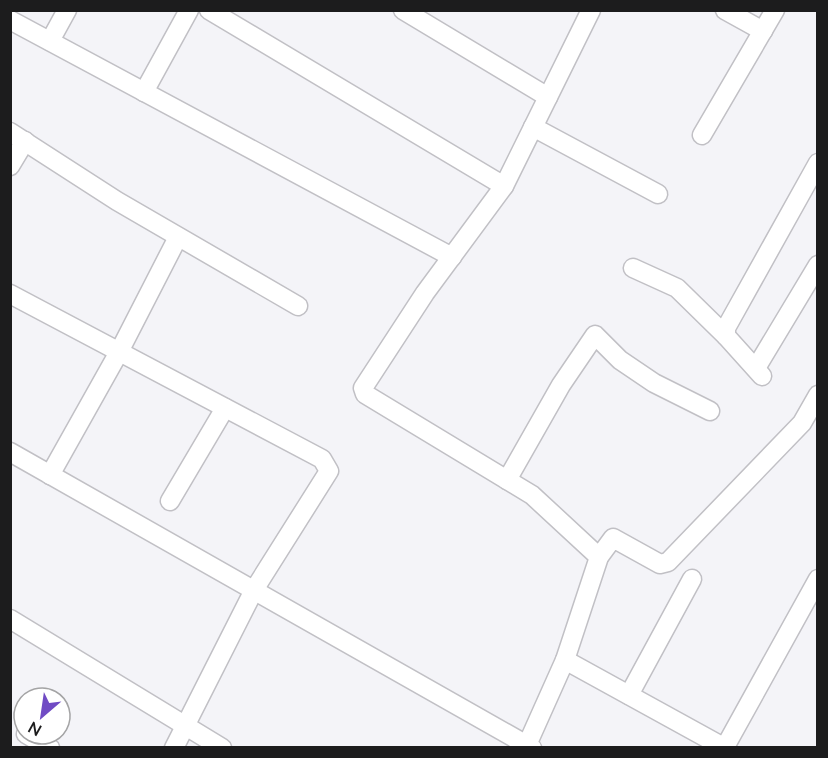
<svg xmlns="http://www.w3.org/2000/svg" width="828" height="758" font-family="Lato,sans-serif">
<rect width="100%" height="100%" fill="#f4f4f8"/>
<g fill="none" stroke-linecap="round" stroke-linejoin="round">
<defs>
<g id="minor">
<path d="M209,10L504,186"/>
<path d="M403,10L548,97"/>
<path d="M591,10L504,186L425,293L363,388L365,394L532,495L599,557"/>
<path d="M725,10L763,31"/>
<path d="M10,20L452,257"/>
<path d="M50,41L67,10"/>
<path d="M144,92L189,10"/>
<path d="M533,127L658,194"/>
<path d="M10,132L117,201L298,306"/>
<path d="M702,135L775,10"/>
<path d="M10,166L25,141"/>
<path d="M633,268L677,288L726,336"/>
<path d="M10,294L322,459L329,471L254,590L174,748"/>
<path d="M756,368L818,265"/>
<path d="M762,376L726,336V328L818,163"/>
<path d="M10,452L532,748"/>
<path d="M50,475L119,352L178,237"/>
<path d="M507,480L561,385L595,335L620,360L654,383L710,411"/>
<path d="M170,501L225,408"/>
<path d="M10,619L222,748"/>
<path d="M565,660L725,748"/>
<path d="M629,695L692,579"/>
<path d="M26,734L50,748"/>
<path d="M527,745L565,660L599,557L613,538L660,564L668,562L802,423L818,395"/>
<path d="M725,747L818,579"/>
</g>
</defs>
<!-- minor casing -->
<use href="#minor" stroke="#c1c0c5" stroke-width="21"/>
<!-- minor -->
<use href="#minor" stroke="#fff" stroke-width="18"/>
</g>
<!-- border -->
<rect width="828" height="758" fill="none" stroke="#1c1c1d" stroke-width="24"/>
<!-- north arrow -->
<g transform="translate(42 716) rotate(209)"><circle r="28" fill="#ffffff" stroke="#a4a4a5" stroke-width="1.5"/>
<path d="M0-4.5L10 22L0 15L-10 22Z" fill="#704bc4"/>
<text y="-9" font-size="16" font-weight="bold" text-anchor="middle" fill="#1c1c1d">N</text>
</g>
</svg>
